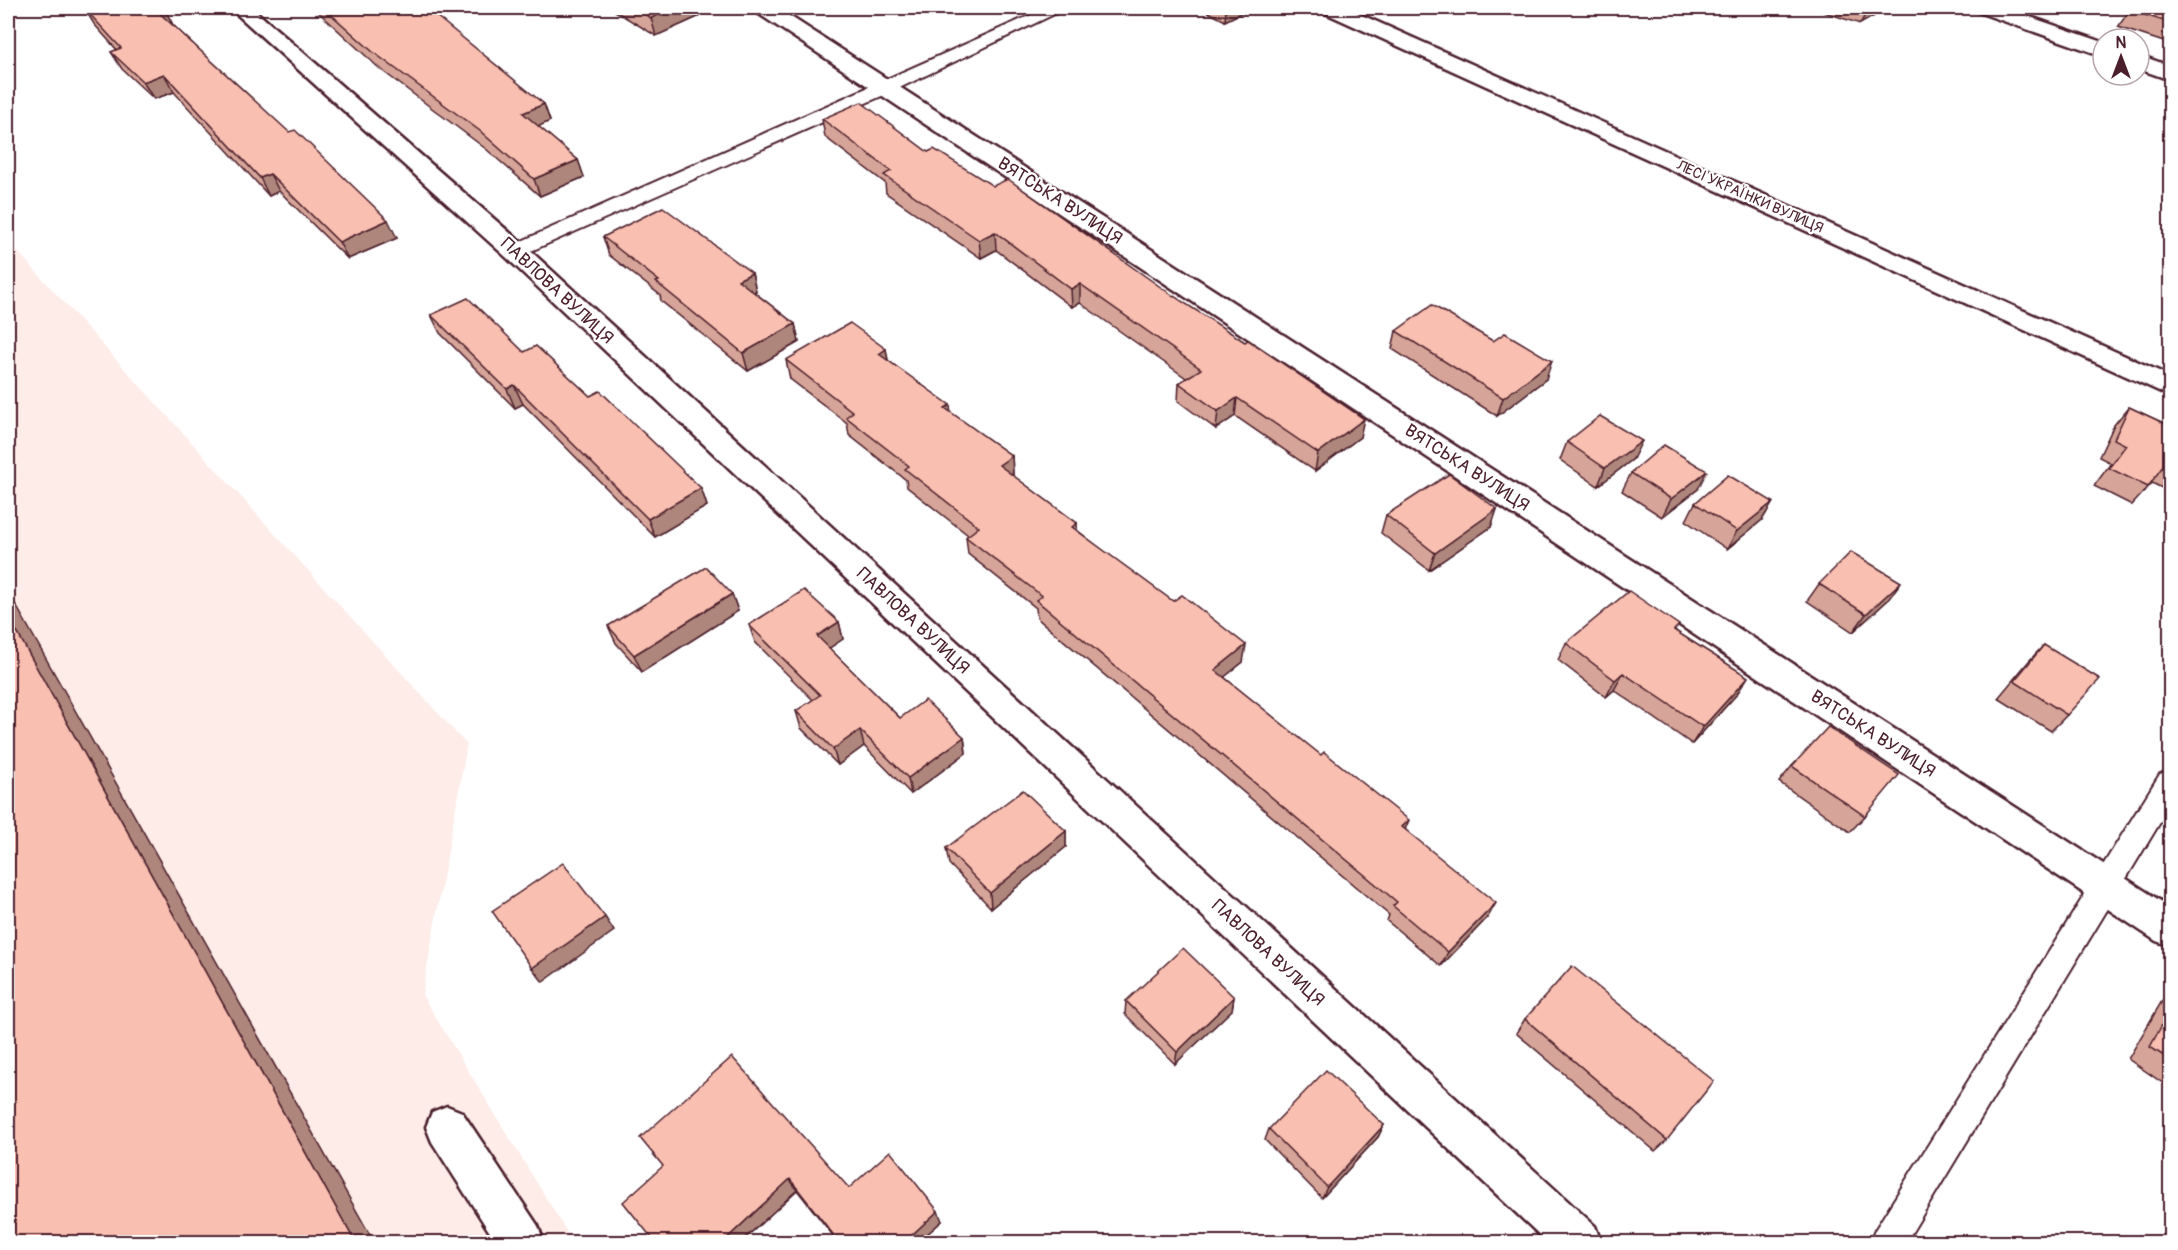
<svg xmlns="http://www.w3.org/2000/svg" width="2178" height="1250" font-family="Pangolin,sans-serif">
<rect width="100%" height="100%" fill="#fff"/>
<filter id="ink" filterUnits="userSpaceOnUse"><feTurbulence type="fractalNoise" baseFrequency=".0167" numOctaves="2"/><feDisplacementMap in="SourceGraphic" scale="12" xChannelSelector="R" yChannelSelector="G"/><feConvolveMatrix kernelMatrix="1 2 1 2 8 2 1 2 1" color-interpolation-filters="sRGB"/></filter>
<g filter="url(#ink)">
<!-- built -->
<path fill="#fdece8" d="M8,241L467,745L422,995L573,1242H8Z"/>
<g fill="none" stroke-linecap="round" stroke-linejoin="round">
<defs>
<g id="lane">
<path d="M1047,8H1067L893,91L522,255H508L505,251L508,247Z"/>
<path d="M2170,770V806L1906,1242H1870L1875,1230L2160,774Z"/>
</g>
<g id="street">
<path d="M230,8H252L524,245L1595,1226L1601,1242H1547L506,257Z"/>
<path d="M753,8H777L2170,907V946L2156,941L756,12Z"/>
<path d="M1320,8H1346L2170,376V396L1323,12Z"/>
<path d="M447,1106L462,1112L538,1226L544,1242H496L432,1142L426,1127L432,1112Z"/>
</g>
<g id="secondary">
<path d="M1974,8H2004L2103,42V56L1978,12Z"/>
<path d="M2139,55L2170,66V80L2139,69Z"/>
</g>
</defs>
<!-- lane casing -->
<use href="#lane" stroke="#4a1f2b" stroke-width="4"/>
<!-- street casing -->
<use href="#street" stroke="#4a1f2b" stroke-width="5"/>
<!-- secondary casing -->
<use href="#secondary" stroke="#4a1f2b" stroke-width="5"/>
<!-- lane -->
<use href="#lane" fill="#fff" fill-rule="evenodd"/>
<!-- street -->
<use href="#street" fill="#fff" fill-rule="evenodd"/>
<!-- secondary -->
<use href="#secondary" fill="#fff" fill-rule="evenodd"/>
</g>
<!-- wall -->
<g fill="#d6a498" stroke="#4a1f2b" stroke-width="1.5">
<path d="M84,8H164L172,23H171L397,238L348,259L279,191L269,196L174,92L154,99L122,69L111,52L117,50L94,24Z"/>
<path d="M314,8H415L544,104L550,121L538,126L578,160L584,177L540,196L486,149L380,69Z"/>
<path d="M610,8H698L700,16L656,36Z"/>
<path d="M1200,8H1251L1225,21Z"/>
<path d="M1812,8H1888L1860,24Z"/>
<path d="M2131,8H2170V38L2167,43L2118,27Z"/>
<path d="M822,119L928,152L1360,437L1315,471L1235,416L1216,429L1178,401L1179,383L1186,378L1080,303L1072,307L996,250L981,258L886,193L885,183L825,137Z"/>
<path d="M603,237L752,273L756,291L754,292L795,324L799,342L748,371L661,301L660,295L609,255Z"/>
<path d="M431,315L524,352L590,396L701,488L707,506L655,537L523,404L515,408L440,333Z"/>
<path d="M1396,331L1546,379L1497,416L1392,349Z"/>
<path d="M886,349L888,360L950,412L1012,456L1013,474L1012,475L1077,523V530L1243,662L1224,677L1405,829L1488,917L1441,966L1387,921L1389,915L1037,618L1036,608L968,554L966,537L968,535L907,487L906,480L849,435L847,423L790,379L786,360Z"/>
<path d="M2129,407L2170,426V492L2152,483L2132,505L2094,486L2111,463L2099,457L2114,425Z"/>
<path d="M1567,442L1633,459L1598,486L1560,460Z"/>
<path d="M1631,473L1698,489L1662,517L1622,491Z"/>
<path d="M1773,502L1762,520L1727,549L1686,521L1695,503Z"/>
<path d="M1497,509L1491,527L1429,570L1381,533L1386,515Z"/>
<path d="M1819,584L1888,600L1853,632L1807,601Z"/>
<path d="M732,594L738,611L642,672L616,643L608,626Z"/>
<path d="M839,622L843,639L829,648L900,718L964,737L966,753L911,794L864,746L838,765L801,728L796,711L813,700L755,642L749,625Z"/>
<path d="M1676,631L1737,694L1692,744L1614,690L1606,697L1558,660L1566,643Z"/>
<path d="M2044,645L2067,715L2051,731L1998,698L2028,662Z"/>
<path d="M1792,766L1865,816L1850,832L1779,782Z"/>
<path d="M1066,831V847L991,908L949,864L946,848Z"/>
<path d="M2170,991V1088L2128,1059L2166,994Z"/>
<path d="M1234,997L1232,1010L1175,1064L1125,1014L1126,1001Z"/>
<path d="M1525,1019L1667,1140L1655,1151L1516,1033Z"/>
<path d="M1384,1125L1378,1137L1322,1198L1265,1140L1269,1129Z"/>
<path d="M663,1166L849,1188L942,1221L918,1242H838L797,1190L741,1242H655Z"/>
</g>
<!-- shaded-wall -->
<g fill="#ae867c" stroke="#4a1f2b" stroke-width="1.5">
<path d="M154,8H164L172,23L164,25Z"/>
<path d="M675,8H698L700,16L656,36L651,18Z"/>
<path d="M1226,8H1251L1225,21Z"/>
<path d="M1877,8H1888L1860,24L1865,15Z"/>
<path d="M164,74L174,92L154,99L143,82Z"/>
<path d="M544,104L550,121L529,131L523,113Z"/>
<path d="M578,160L584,177L540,196L534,179Z"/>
<path d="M270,174L279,191L269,196L260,178Z"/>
<path d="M388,220L397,238L348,259L339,242Z"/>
<path d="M995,232L996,250L981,258L979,240Z"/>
<path d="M752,273L756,291L743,298L738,280Z"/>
<path d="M1080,284V303L1072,307L1071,289Z"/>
<path d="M795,324L799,342L748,371L743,353Z"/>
<path d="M886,349L889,368L879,354Z"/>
<path d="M1552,361L1546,379L1497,416L1503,398Z"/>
<path d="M514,385L523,404L515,408L507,389Z"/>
<path d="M1237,398L1235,416L1216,429L1218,411Z"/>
<path d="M950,405L952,423L945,408Z"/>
<path d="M1364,419L1360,437L1315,471L1318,453Z"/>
<path d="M1642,441L1633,459L1598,486L1605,468Z"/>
<path d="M1012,456L1013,474L1000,483L999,465Z"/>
<path d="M1707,471L1698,489L1662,517L1671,499Z"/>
<path d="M701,488L707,506L655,537L648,519Z"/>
<path d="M1773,502L1762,520L1727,549L1737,531Z"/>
<path d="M1497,509L1491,527L1429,570L1435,553Z"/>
<path d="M1077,523V541L1072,527Z"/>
<path d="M1901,582L1888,600L1853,632L1866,614Z"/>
<path d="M8,591L374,1242H355L8,616Z"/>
<path d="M732,594L738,611L642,672L634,655Z"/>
<path d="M839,622L843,639L822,653L817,636Z"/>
<path d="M1246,645L1243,662L1212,687L1215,670Z"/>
<path d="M1623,673L1614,690L1606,697L1615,680Z"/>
<path d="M1748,677L1737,694L1692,744L1703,727Z"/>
<path d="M860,730L864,746L838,765L833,749Z"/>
<path d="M964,737L966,753L911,794L908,778Z"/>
<path d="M1409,820L1403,835L1402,827Z"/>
<path d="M1066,831V847L991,908L990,893Z"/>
<path d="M1496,903L1488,917L1441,966L1448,952Z"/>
<path d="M605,917L614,931L543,982L532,968Z"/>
<path d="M1234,997L1232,1010L1175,1064L1177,1052Z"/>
<path d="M1384,1125L1378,1137L1322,1198L1327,1187Z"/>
<path d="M790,1179L797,1190L741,1242H723Z"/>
<path d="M938,1211L942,1221L918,1242H904Z"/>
</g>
<!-- building -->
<g fill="#f9bfb1" stroke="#4a1f2b" stroke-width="1.5">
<path d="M84,8H157H154L289,132L295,130L388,220L339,242L270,174L260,178L164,74L143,82L111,52L121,48Z"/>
<path d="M324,8H415L423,13L430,11L544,104L523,113L578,160L534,179L480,131L373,52Z"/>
<path d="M634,8H675L651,18Z"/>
<path d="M1843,8H1877L1865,15Z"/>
<path d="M2131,8H2170V23L2129,10Z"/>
<path d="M861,102L928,152L934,149L993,186L1008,179L1169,293L1245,342L1248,340L1364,419L1318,453L1237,398L1218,411L1179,383L1201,369L1080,284L1071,289L995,232L979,240L884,175L891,171L822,119Z"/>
<path d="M663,207L752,273L738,280L795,324L743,353L656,282L659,281L603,237Z"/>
<path d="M468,298L524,352L536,346L590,396L600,391L701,488L648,519L514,385L507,389L431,315Z"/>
<path d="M1432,305L1493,341L1505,333L1552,361L1503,398L1396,331Z"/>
<path d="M850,323L886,349L879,354L950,405L945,408L1012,456L999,465L1077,523L1072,527L1173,601L1182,595L1246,645L1215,670L1321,755L1324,752L1409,820L1402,827L1496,903L1448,952L1393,906L1397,902L1036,600L1042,596L966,537L979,527L905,469L909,466L846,417L853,412L786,360Z"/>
<path d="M2129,407L2170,426V466L2165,463L2148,487L2109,468L2126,445L2114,439Z"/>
<path d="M1600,416L1642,441L1605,468L1567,442Z"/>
<path d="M1664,445L1707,471L1671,499L1631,473Z"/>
<path d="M1449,474L1497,509L1435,553L1386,515Z"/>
<path d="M1728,475L1773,502L1737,531L1695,503Z"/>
<path d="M1851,552L1901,582L1866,614L1819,584Z"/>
<path d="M706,567L732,594L634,655L608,626Z"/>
<path d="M804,590L839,622L817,636L900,718L925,700L964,737L908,778L860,730L833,749L796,711L820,695L749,625Z"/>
<path d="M1629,591L1679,625L1674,630L1748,677L1703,727L1623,673L1615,680L1566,643Z"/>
<path d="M8,616L355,1242H8Z"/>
<path d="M2044,645L2100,679L2067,715L2014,681Z"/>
<path d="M1828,727L1899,775L1865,816L1792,766Z"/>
<path d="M1023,790L1066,831L990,893L946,848Z"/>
<path d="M563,863L605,917L532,968L492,911Z"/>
<path d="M1183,948L1234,997L1177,1052L1126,1001Z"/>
<path d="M1572,966L1714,1081L1667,1140L1525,1019Z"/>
<path d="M2170,1010V1060L2150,1047Z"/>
<path d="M732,1057L849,1188L890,1151L938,1211L904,1242H839L790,1179L723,1242H655L623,1202L663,1166L640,1138Z"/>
<path d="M1326,1070L1384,1125L1327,1187L1269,1129Z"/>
</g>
</g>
<g text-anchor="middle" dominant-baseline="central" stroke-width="4.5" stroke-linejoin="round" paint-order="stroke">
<!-- far-street labels -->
<g font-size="15" fill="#4a1f2b" stroke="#fff">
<text transform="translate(1750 197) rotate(24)">ЛЕСІ УКРАЇНКИ ВУЛИЦЯ</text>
</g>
<!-- street labels -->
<g font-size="18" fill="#4a1f2b" stroke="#fff">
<text transform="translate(1060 201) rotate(33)">ВЯТСЬКА ВУЛИЦЯ</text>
<text transform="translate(557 291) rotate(43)">ПАВЛОВА ВУЛИЦЯ</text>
<text transform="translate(1467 468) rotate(33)">ВЯТСЬКА ВУЛИЦЯ</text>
<text transform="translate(913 621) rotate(43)">ПАВЛОВА ВУЛИЦЯ</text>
<text transform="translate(1873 734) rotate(33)">ВЯТСЬКА ВУЛИЦЯ</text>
<text transform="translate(1268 953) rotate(43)">ПАВЛОВА ВУЛИЦЯ</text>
</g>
</g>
<!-- margin -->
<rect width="2178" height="1250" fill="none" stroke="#fff" stroke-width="30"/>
<rect x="15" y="15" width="2148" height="1220" fill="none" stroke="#4a1f2b" stroke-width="2" filter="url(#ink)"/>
<!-- north arrow -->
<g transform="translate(2121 57)"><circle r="28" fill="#ffffff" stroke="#b7a5aa" stroke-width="1.5"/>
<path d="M0-4.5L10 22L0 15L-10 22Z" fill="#4a1f2b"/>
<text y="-9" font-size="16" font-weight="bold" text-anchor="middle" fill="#4a1f2b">N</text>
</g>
</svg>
